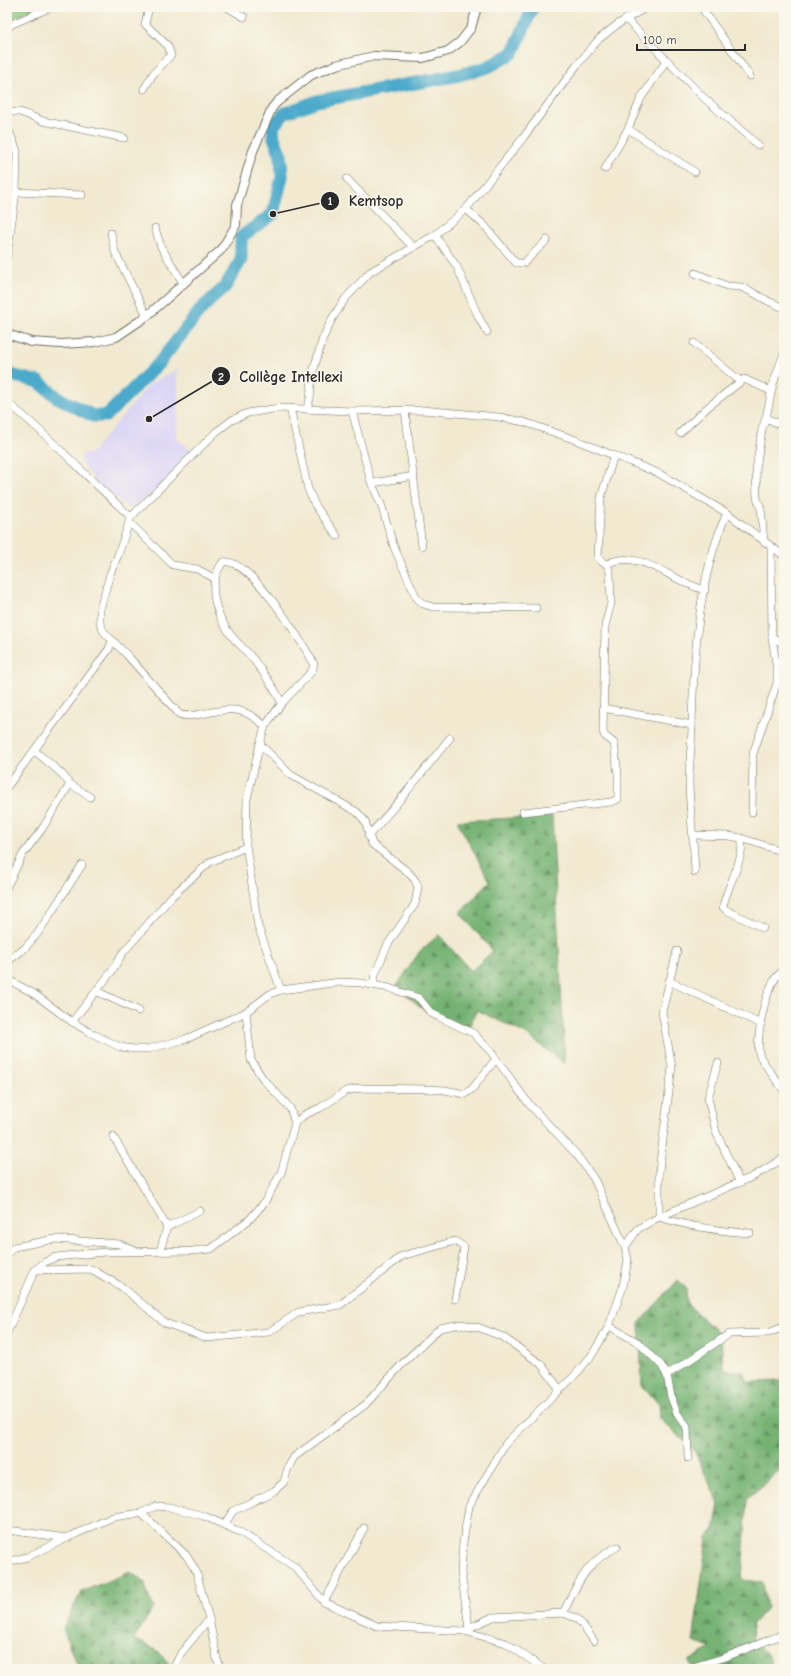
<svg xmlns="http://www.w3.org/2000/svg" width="791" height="1676" font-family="'Comic Neue',sans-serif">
<defs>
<pattern id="forest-firs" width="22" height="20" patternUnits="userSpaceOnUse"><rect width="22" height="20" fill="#76b373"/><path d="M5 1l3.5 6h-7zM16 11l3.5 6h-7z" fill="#61925f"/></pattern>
</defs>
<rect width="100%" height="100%" fill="#fbf7ec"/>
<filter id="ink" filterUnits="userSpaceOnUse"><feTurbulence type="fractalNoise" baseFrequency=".025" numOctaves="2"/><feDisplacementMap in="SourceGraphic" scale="8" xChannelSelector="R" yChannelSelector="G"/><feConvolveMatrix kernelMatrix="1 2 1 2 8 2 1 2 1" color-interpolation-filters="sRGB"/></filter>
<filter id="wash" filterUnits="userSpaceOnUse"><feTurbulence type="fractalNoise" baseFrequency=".012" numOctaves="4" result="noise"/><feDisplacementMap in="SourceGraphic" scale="16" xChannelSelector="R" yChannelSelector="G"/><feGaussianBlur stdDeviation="0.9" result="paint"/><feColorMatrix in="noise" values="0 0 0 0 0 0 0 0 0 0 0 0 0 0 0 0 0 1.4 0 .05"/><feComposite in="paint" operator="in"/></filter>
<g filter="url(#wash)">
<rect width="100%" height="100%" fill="#f1e9d0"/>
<!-- built -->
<path fill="#dcd6f6" d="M177,369L179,398L177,439L192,450L177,470L138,505L136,503L130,509L97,484L80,461L82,456L84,453L89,455L150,384Z"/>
<!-- green -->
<path fill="#93d186" stroke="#5f7e58" d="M7,7H37L14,18Z"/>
<!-- forest -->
<g fill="url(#forest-firs)" stroke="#506f4f">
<path d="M552,816L565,1064L526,1034L477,1010L467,1031L430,1014L396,987L420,951L439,935L471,971L493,951L460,913L490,881L457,821Z"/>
<path d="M678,1280L686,1288L687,1304L721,1335L723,1367L733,1372H744L748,1382L784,1381V1466L747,1499L742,1580L763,1582L767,1608L752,1625L753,1641L770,1657V1669H693L689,1661L711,1648L693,1642L707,1538L714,1530L719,1504L694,1450L660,1419L659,1403L642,1387L639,1323Z"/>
<path d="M130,1572L145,1582L146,1592L154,1607L134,1639L158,1651L170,1665L168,1669H80L73,1656L63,1628L81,1592Z"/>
</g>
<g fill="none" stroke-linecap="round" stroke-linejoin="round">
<!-- river -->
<path stroke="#4caacb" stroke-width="13" d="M7,374L39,382L57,397L93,416H106L159,363L203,307L225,287L241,260V237L273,214L282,177L281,155L274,138L273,126L285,113L317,101L459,75L488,67L513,53L533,7"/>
</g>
</g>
<g filter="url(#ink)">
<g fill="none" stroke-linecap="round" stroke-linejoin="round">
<defs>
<g id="minor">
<path d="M227,7L244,17"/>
<path d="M701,7L750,76"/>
<path d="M7,15L10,25"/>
<path d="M626,19L703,97L758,145"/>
<path d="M7,32L10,25L51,7"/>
<path d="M144,89L153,74L171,55L168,46L145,24L149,7"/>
<path d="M7,112H20L43,121L124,138"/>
<path d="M7,126L17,151L16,192L7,256"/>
<path d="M628,129L695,172"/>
<path d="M605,169L628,129L641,98L667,60"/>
<path d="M347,179L413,247"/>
<path d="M16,192L82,195"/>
<path d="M466,209L484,225L516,263H524L547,240"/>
<path d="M155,228L161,247L183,283"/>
<path d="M111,233L115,252L147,316"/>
<path d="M435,235L457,267L478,316L487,332"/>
<path d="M695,273L727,286L741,287L752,292L768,301L784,308"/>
<path d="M694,343L740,381"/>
<path d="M7,402C52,438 88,479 131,517"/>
<path d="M290,408L308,489L315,505L337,536"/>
<path d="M307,408L310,399L312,375L323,338L332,319L345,299L370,272L435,235L466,209L523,138L577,65L599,39L618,24L647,7"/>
<path d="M405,410L422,546"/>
<path d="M352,411L371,482L381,504L394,547L416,597L423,604L433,607L536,608"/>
<path d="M766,418L784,426"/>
<path d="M680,433L708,407L744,379L771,391"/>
<path d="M373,483L414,476"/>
<path d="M129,522L173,565L197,569L214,578"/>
<path d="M764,542L761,509L757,498L756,470L762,429L766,418L773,384L784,353"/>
<path d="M771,547L772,637L784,644"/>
<path d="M607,564C639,547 674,583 705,590"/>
<path d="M603,708L692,725"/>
<path d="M265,726L282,703L312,671L314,664C303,643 249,556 223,562C206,584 215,613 230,634C237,643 246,650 253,659C264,673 274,688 282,703"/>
<path d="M260,744L247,799L246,845L258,926L281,990"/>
<path d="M35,751L61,773L70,784L90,797"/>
<path d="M7,787L109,649L112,641"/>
<path d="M523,812L611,802L618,799V774L614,743L605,736L603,732L605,626L611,603L610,573L607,564L602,562L598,557L601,498L614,455"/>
<path d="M752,812L753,754L777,683V671L772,637"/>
<path d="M693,835L729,836L741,838C747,854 725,891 723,907L726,910L763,928"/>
<path d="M368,836C398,805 423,771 450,738"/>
<path d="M741,838L784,852"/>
<path d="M695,872C694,843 690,814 689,784C689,764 692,744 692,724C694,653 698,578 727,513"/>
<path d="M7,886L23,854L42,829L70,784"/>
<path d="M677,951L662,1012L672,1067L659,1171V1217C690,1227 718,1231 750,1233"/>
<path d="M7,962L25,948L38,933L82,865"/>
<path d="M784,971C766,978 756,1035 759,1053C760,1060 779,1083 784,1091"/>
<path d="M7,979L33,993L68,1019L89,1032L120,1047L134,1049H148L186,1039L246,1012L270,994L281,990L340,982L361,983L389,988L419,998L431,1013L473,1033L491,1052L529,1104L577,1155L594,1179L625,1247L628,1260L623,1287L609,1326L592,1355L576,1374L506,1443L469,1506L463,1543L461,1572L469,1628L464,1631L377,1626L324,1602L295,1567L240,1532L204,1516L169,1507L156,1506L141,1513L113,1517L67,1538L7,1530"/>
<path d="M669,981L761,1024"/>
<path d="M373,985L375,974L388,944L415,904L418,887L415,880L408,872L372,844L365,821L357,812L291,775L260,744L265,726C259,721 252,715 244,712C223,704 192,721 179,714L127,655L104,632L100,623V609L110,574L118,555L131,517L216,432L232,420L248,413L279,408L352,411L423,410L499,417L524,422L573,439L658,473L727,513L784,556"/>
<path d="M96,991L139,1011"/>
<path d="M246,1012L251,1060L263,1079L290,1108L295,1123"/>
<path d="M72,1022L112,971L122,954L172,896L210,862L246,847"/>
<path d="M718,1063L708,1098L716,1132L740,1183"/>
<path d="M113,1136L167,1227L160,1251"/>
<path d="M167,1227L200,1211"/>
<path d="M625,1247L638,1229L659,1217L754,1176L784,1158"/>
<path d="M7,1254L14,1247L55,1239L119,1244L135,1251"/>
<path d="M35,1270L91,1269L122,1287L165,1323L207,1338L269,1332L299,1312L340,1305L402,1256L455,1241L464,1247L455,1299"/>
<path d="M609,1326L639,1343L661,1365L667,1375L671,1397L677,1413L687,1427L688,1458"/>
<path d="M7,1333L35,1270L45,1262L56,1257L105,1252L192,1251L211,1249L250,1219L264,1203L281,1173L295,1123L304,1115L320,1108L346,1091L360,1088L428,1089L445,1090L465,1094L472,1089L496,1059"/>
<path d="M667,1375L729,1334L768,1333L784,1327"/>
<path d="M141,1513L186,1555L196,1571L209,1619L217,1659L221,1669"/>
<path d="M224,1525L233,1511L274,1491L284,1482L288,1468L294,1457L365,1405L403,1363L440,1328L461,1324L480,1328L503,1337L541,1364L560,1390"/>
<path d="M7,1562L27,1557L67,1538"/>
<path d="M324,1602L364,1528"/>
<path d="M563,1613C578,1583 586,1562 617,1547"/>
<path d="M469,1628L493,1617L563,1613L576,1618L582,1624L594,1641"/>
<path d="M464,1631L506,1643L544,1669"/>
<path d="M173,1669L181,1653L209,1619"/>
<path d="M686,1669L723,1658L784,1634"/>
</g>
<path id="tertiary" d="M7,334L31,342L61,344L95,342L116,337L147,316L221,250L236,225L237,205L253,151L272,108L277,102L311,75L336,65L374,56L423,58L448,51L460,42L471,28L477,7"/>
</defs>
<!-- minor casing -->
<use href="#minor" stroke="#706e65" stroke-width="8"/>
<!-- tertiary casing -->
<use href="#tertiary" stroke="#706e65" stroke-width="10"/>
<!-- minor -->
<use href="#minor" stroke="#fff" stroke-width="7"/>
<!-- tertiary -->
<use href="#tertiary" stroke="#fff" stroke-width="8"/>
</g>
</g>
<!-- callouts -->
<path fill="none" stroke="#2b2b2b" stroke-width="1.5" d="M273 214L330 201M149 419L221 376"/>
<g fill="#2b2b2b" stroke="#fbf7ec" stroke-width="1.5">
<circle cx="273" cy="214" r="4"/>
<circle cx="149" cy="419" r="4"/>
<circle cx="330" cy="201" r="10"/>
<circle cx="221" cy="376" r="10"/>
</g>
<g font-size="12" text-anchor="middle" font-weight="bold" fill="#fff">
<text x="330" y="205">1</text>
<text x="221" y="381">2</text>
</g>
<g font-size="15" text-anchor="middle" font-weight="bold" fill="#2b2b2b" stroke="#fbf7ec" stroke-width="3.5" stroke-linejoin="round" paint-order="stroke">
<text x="376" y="206">Kemtsop</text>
<text x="291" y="382">Collège Intellexi</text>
</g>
<!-- margin -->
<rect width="791" height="1676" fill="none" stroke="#fbf7ec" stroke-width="24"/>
<!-- scale -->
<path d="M637 44v6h108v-6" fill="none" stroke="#2b2b2b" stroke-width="2"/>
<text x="643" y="44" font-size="12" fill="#2b2b2b" stroke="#fbf7ec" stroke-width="3" paint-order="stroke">100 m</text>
</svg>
